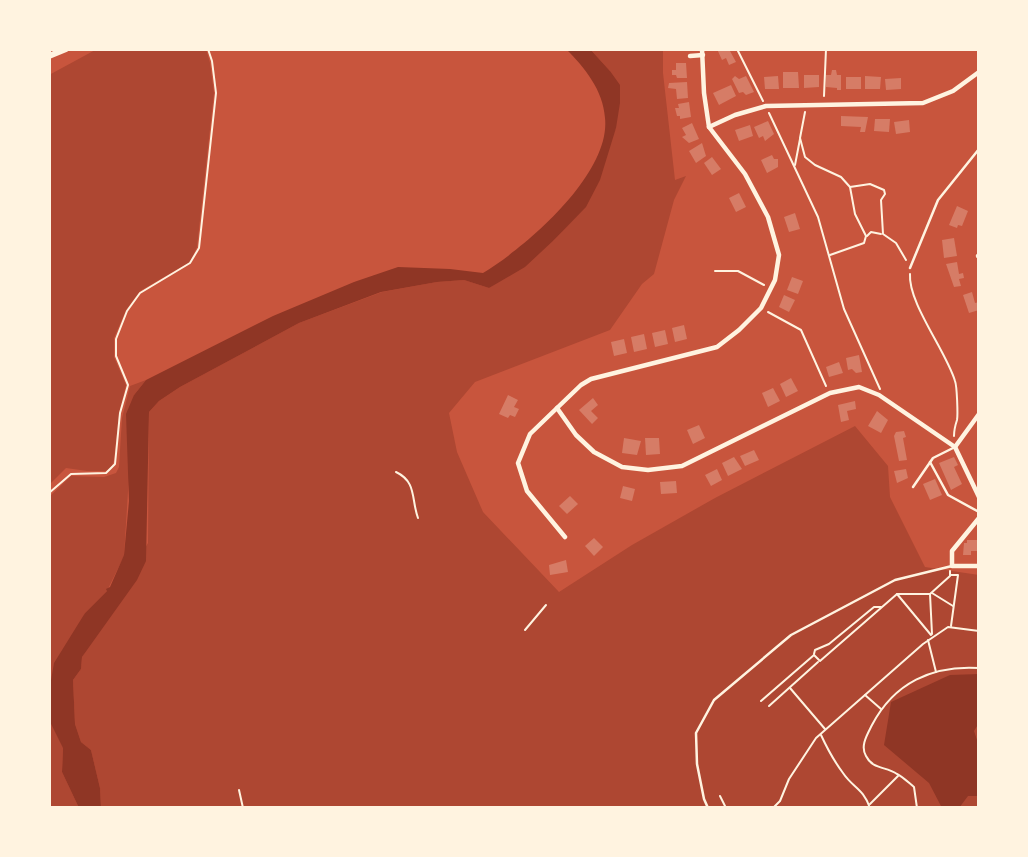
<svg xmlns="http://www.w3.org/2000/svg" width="1028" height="857" font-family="Inter,sans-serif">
<rect width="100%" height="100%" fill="#c8553d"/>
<!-- green -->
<g fill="#ae4732">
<path d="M97,49H206L210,63L214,93L197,247L190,262L140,291L126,310L114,338V357L126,385L119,413L114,460L111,468L106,471H87L66,468L49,485V75Z"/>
<path d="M590,49H663V73L675,180L686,176L674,200L654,274L642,284L610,330L475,382L449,413L457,452L483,512L559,592L632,545L715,498L855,426L888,466L890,497L925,567L979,575V808H101L100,788L91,750L81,742L75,724L73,680L81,669L82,657L148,543L149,412L159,401L180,387L299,323L382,292L437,282L464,280L489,288L555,239L569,224L616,128L610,71Z"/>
<path d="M146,380L134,395L124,556L107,591L85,613L49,692V497L71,476L104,477L116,473L119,467L122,418L130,386Z"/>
<path d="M49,713V720L63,747L62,772L79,808H49Z"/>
</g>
<!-- water -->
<g fill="#8f3625">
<path d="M566,49H590L610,71L620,85V103L616,128L600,180L586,207L555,239L525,267L489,288L464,280L437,282L381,292L299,323L180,387L159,401L149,412L146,561L137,580L82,657L81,669L73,680L75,724L81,742L91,750L100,788L101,808H79L62,772L63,748L49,720V692L54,663L85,613L107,591L106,589L110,587L124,555L129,501L126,414L134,395L146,380L273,316L354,282L398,267L450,269L483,273C526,247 611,174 605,118C603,90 585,68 566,49Z"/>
<path d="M979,674V723L974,731L979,746V796H968L959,808H942L929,783L884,745L891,702L950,675Z"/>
</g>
<!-- building -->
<g fill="#d67c66">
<path d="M717,49H734L730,51L736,62L729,65L726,58L722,60Z"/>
<path d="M676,63H686L687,78H677L676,75H672V70H676Z"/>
<path d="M832,70H836L837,75H841V90H837V88L826,87V75H831Z"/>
<path d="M783,72H798L799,88H783Z"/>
<path d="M804,75H819V87L804,88Z"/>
<path d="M735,76L739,79L746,76L754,92L746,95L743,92L739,93L732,79Z"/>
<path d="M778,76L779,89H765L764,77Z"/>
<path d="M865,76L881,77L880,89H865Z"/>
<rect x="846" y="77" width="15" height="12"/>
<path d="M901,78V89L886,90L885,79Z"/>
<path d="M687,82L688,98L677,99L676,89L668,88L669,83Z"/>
<path d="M731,85L736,96L719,105L713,93Z"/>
<path d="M689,102L691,117L680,119V116H677L675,108H679L678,104Z"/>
<path d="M841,116L868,117L865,132H860L861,127L841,126Z"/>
<path d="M875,119H890L889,132L874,131Z"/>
<path d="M909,120L910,132L896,134L894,122Z"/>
<path d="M768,121L774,134L765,141L763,136L759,138L754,127Z"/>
<path d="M692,123L699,139L689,143L682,137L686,135L682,128Z"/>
<path d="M750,125L753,136L739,141L735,130Z"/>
<path d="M702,143L706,156L696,163L689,151Z"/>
<path d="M772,155L774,159H778V167L767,173L761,160Z"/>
<path d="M712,157L721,169L712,175L704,163Z"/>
<path d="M739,193L746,207L736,212L729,198Z"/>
<path d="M957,206L968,211L962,226L958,225L957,228L949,225Z"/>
<path d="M795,213L800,229L789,232L784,217Z"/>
<path d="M954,238L957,256L944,258L942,240Z"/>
<path d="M957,262L959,274L963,273L964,278L959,279L961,286L954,287L946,264Z"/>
<path d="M792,277L803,281L798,294L787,290Z"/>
<path d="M972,292L975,303L979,302V310L969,313L963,295Z"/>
<path d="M784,295L795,300L789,312L779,307Z"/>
<path d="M684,325L687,339L675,342L672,328Z"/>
<path d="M665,330L668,344L655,347L652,333Z"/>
<path d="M644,334L647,349L634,352L631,337Z"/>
<path d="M624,339L627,353L614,356L611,342Z"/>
<path d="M859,355L862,372L856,373L852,369L848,370L846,358Z"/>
<path d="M839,362L843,373L829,377L826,367Z"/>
<path d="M791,378L798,391L786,397L780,384Z"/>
<path d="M773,388L780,401L768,407L762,393Z"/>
<path d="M508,395L518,400L514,407L519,409L515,417L510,415L508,418L499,414Z"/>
<path d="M593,398L598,405L591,411L598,418L592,424L579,410Z"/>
<path d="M855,401L856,409L847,411L849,420L841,422L838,405Z"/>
<path d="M877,411L888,420L881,433L868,426Z"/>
<path d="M699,425L705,438L693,444L687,430Z"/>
<path d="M904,431L906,437L903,438L907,460L899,461L894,436L896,432Z"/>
<path d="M624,438L641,441L637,455L622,453Z"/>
<path d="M645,438H659L660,454L646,455Z"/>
<path d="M754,450L759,460L745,466L740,456Z"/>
<path d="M734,457L742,469L728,476L722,463Z"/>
<path d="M954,457L958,465L954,467L962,484L951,490L939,463Z"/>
<path d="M717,469L722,480L711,486L705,475Z"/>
<path d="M906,469L908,478L897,483L894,471Z"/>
<path d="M935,479L942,495L930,500L923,484Z"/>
<path d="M676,481L677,493L661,494L660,482Z"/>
<path d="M623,486L635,489L632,501L620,498Z"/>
<path d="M570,496L578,504L567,514L559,506Z"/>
<path d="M594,538L603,547L594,556L585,546Z"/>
<path d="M967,540H979V551H971V555H963L964,543H967Z"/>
<path d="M566,560L568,572L550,575L549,565Z"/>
</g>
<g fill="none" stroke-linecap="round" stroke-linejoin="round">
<!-- path -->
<g stroke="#fff3e0" stroke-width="2">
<path d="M737,49L763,101"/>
<path d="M824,96L826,49"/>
<path d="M805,112L800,138L805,157L815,165L841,177L850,187L855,214L866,236L864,243L830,255"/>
<path d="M769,113L818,217L844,309L880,389"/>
<path d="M795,165L800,139"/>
<path d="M850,187L870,184L884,190L885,194L881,200L883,234L896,243L906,260"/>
<path d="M867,236L871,232L881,234"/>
<path d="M715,271H738L764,285"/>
<path d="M910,274C908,303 946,351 955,381C957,386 958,415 957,420C955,426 954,429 954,436"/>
<path d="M768,312L801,330L826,386"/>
<path d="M396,472C417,482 411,499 418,518"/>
<path d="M49,493L71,474L106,473L115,464L120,413L128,385L116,356V339L127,311L140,293L190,263L199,248L216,93L212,61L208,49"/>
<path d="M950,575H958L951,626"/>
<path d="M932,593L953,606"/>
<path d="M897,594L931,635"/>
<path d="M525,630L546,605"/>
<path d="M932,634L930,594L950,576V571"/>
<path d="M928,640L936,672"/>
<path d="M814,654L815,650L829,644L874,607H881"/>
<path d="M790,688L825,729"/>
<path d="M865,695L881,709"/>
<path d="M761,701L814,655L820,661L897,594H930"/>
<path d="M769,706L818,662"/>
<path d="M821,735C827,748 834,761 843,773C853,788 863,788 870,808"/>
<path d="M239,790L243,808"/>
<path d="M720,796L726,808"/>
<path d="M870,804L898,776"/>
<path d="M773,808L780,801L789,779L816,738L923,644L948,627L979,631"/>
<path d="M917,808L914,787C909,783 903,777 897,774C886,766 873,770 866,756C860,746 867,735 872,725C894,683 932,665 979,668"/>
</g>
<!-- service -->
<g stroke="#fff3e0" stroke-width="2.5">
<path d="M910,268L938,200L979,149"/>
<path d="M930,462L948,495L979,512"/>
<path d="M913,487L933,458L955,447"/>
<path d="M708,808L704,799L697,764L696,733L714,700L791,635L895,580L952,566"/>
</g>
<!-- minor -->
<g stroke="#fff3e0" stroke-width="4.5">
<path d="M702,49L704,93L709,127L745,174L768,217L779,255L775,280L761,308L739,330L717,347L591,379L581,385L557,408L576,435L594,452L622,467L648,470L682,466L830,393L859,387L879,395L955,447L979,497"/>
<path d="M690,56L703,55"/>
<path d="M709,127L735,115L766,106L923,103L953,91L979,72"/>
<path d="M978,256H979"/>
<path d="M557,408L530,434L518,463L527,491L565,537"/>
<path d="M955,447L979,414"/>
<path d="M979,518L952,551V566H979"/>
</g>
<!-- secondary -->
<path stroke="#fff3e0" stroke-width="6" d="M49,56L66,49"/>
</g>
<!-- border -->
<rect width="1028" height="857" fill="none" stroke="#fff3e0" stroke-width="102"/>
</svg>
